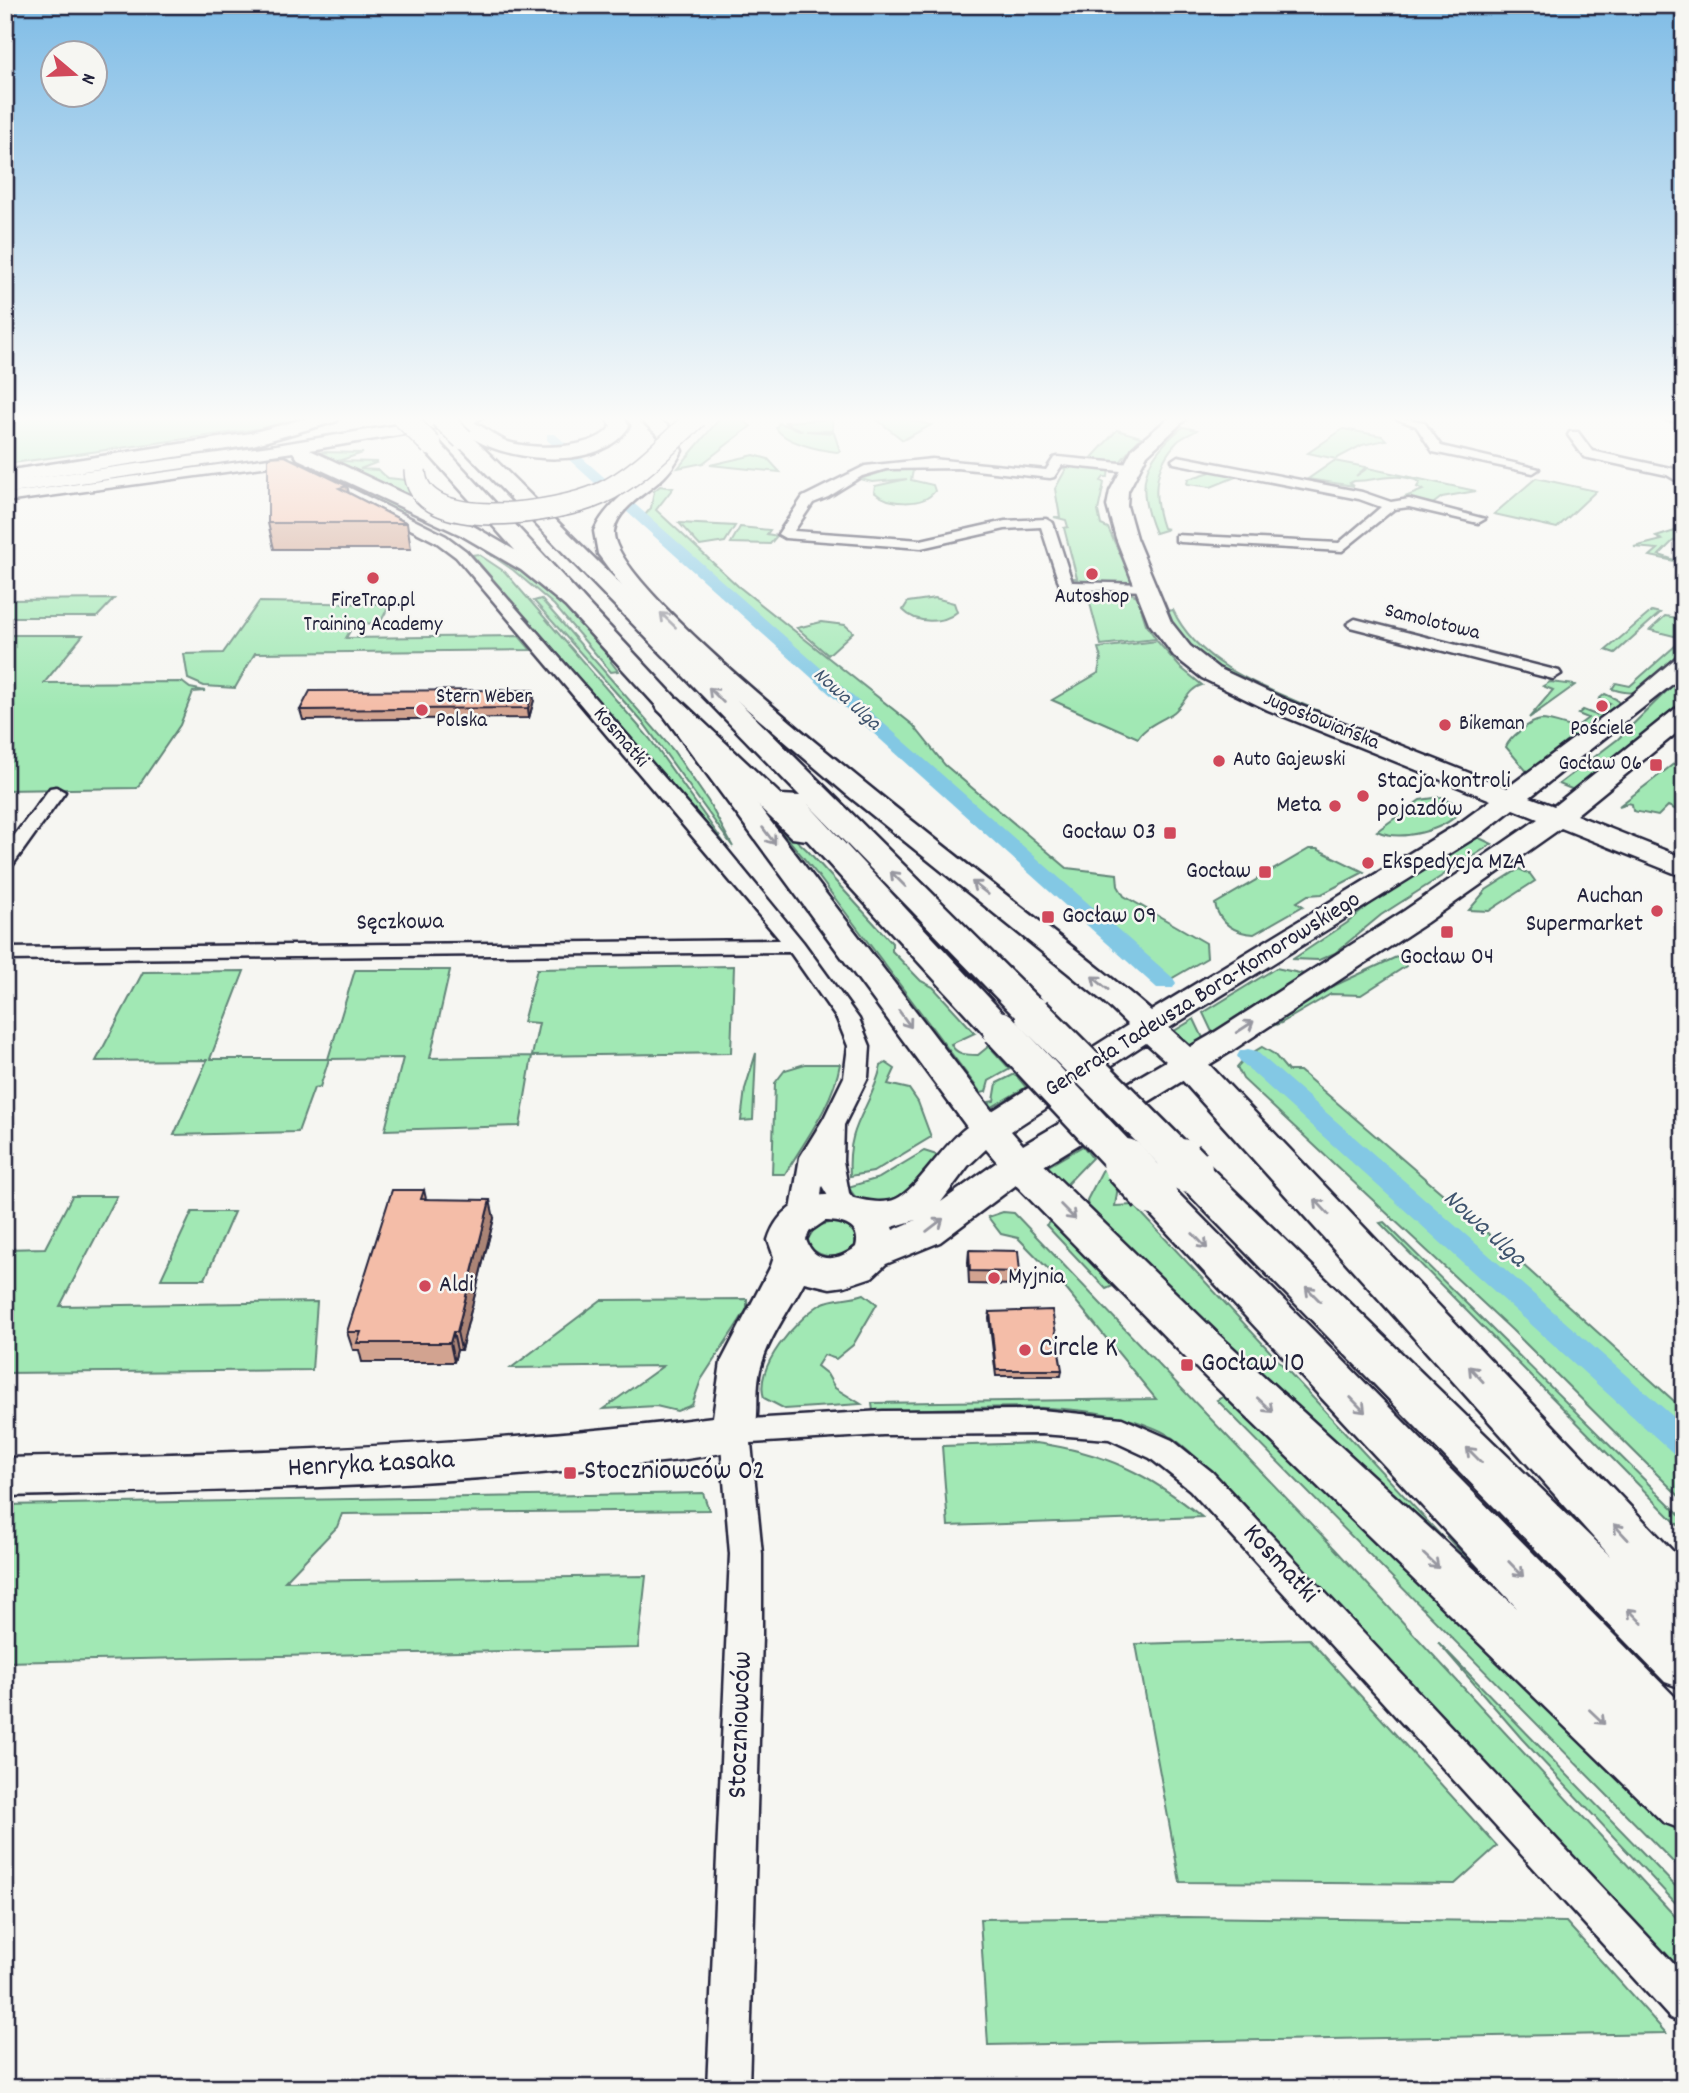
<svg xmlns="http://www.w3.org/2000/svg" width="1689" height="2093" font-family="Dekko,sans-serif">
<rect width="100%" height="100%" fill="#f6f6f2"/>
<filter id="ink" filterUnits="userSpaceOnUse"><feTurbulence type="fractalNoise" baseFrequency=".0143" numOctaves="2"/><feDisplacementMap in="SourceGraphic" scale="14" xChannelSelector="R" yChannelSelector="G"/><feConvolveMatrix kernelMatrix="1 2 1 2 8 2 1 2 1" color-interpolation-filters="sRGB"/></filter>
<g filter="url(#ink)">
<!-- green -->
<g fill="#a1e8b4" stroke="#628578" stroke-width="2">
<path d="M5,417H307L271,427L5,464Z"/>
<path d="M721,417H738L751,426L703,463L678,468Z"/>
<path d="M902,418L931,425L903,440L876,419Z"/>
<path d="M832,419L833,431H806L834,433L840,451L837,452C818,450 784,442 776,428L779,423L803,431L784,422Z"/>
<path d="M1183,427L1197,430C1191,434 1184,436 1178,441C1153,467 1152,496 1163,528L1168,529L1155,533C1135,486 1142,459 1183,427Z"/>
<path d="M1343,429L1382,436L1386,440L1362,445L1336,459L1308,453Z"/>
<path d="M1117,430L1141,437L1120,462H1088Z"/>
<path d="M323,452L363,453L338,461L378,462L360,469L378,470L388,478L406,480L409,491L419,501L314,454Z"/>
<path d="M754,455L768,459L780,472L710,465Z"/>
<path d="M298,458L443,525L405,511L400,513L291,461Z"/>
<path d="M1334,461L1366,467L1356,476L1368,468L1476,491L1442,497L1430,506L1407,500L1405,497L1423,490L1417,487L1420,482C1396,471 1378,481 1354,481L1350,483L1354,486L1308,479Z"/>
<path d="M1071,465L1109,467L1108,477H1104L1101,481L1104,483L1098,511L1101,525L1108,528L1133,582L1099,584L1095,572H1087L1090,583L1068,578H1077L1064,528L1068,527L1066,520L1054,517H1060L1055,489L1066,469L1062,468Z"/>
<path d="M914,466L911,480L933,485L935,491C923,507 888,505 874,492L875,486L907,479L872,482L860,479L886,471L885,469Z"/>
<path d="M1220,469L1243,474L1211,487L1187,484L1188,479Z"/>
<path d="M1536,478L1596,491L1557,528L1494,514Z"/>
<path d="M660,486L673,488L656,510L738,586L913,725L945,765L1067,868L1117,874L1118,886L1124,896L1206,943L1207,958L1169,980L656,526L645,515L651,508L654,491Z"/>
<path d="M679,523L735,526L725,542L700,546Z"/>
<path d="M740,527L770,530L767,534L777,536L770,544L731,543Z"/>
<path d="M451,528L471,541H481L545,586L613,658L611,662L618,671L611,672L554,605L513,570Z"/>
<path d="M1684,528L1680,540L1673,541L1659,555L1684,563L1650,556L1658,549L1634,547L1662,540L1656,537Z"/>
<path d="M478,554L505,572L650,739L734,857L472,555Z"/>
<path d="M1090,591H1125L1137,596L1146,624L1156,639L1101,645L1088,596L1082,595Z"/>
<path d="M935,598L954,603L957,612C943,624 916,624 903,610L908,602Z"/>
<path d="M114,599L97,617H5V600Z"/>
<path d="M541,599L673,750L708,801L733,847L645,725L534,601Z"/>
<path d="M259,602L390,604L380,623L354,624L346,638L519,636L531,650L255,653L235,688L204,686L188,679L184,654L223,653Z"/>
<path d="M1173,610C1198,665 1268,689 1319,711C1280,708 1220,672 1190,646C1179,637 1172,624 1164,612Z"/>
<path d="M1652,611L1660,613L1615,653L1606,650Z"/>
<path d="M1665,616L1684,619V634L1674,636L1650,630Z"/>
<path d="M821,622L845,625L853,632L828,655L797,628Z"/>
<path d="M5,635H83L44,683L182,682L190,688L205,691L193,692L180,725L137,788L5,790Z"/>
<path d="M1684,638C1684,652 1648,686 1634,692C1627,694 1619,691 1612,689L1616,683L1630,686Z"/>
<path d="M1157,641L1180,667L1202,685C1189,688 1184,704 1174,712C1162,721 1146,725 1138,738L1052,700L1098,673L1101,658L1098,648Z"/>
<path d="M1684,674V700L1574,790L1559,784L1618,739Z"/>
<path d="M1550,682L1575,685L1529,718L1553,690L1543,686Z"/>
<path d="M1605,694L1616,699L1620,705L1529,774L1506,747C1509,738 1530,721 1541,720C1551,720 1566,726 1575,728L1588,718L1578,714L1583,710L1596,715L1610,704L1599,699Z"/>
<path d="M1684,756V804L1677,810L1668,806L1658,816L1633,811L1632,804L1628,803L1619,806Z"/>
<path d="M1441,797L1454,803L1460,812C1443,831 1400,842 1377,831L1420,800Z"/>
<path d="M765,811L807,850L892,943V951L921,981L933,987L975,1033L951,1044C956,1055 967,1055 978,1055L989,1046L1010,1069L989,1081L986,1092L981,1093L816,873Z"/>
<path d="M1475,836L1492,844L1381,915L1335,953L1319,960L1293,959L1347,923L1380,896Z"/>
<path d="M1309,849H1317L1364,872L1322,894L1308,895L1297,902L1303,906L1254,934C1236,933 1219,924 1215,904Z"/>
<path d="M1519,869L1530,874L1535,881L1489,911L1469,910L1486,890Z"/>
<path d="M1403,954L1406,966L1361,995L1331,994L1281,1023L1260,1030L1314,995Z"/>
<path d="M734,966L731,1053L532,1056L520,1126L385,1130L403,1058L329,1059L320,1087L314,1088L298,1132L174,1135L207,1060L96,1061L143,972L244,971L210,1059H328L355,970H450L430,1058L532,1056L539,1023L523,1022L537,969Z"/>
<path d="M1276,968L1304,974L1212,1032L1203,1013Z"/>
<path d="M1194,1019L1203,1038L1188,1049L1171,1033Z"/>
<path d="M1262,1047L1274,1054L1288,1071H1300L1335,1101L1472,1219L1684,1410V1435L1252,1053Z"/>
<path d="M756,1053L753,1120L741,1121L745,1089Z"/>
<path d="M1244,1059L1684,1453V1501L1512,1330L1243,1079L1237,1067Z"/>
<path d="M886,1063L895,1069L888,1084L909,1089L918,1102L931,1137L873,1172L850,1176C846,1123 871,1110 881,1066Z"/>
<path d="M805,1064H840C833,1104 806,1139 785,1174H772L775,1083L785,1070Z"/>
<path d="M1015,1074L1026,1087L992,1107L989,1102L994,1101L997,1083Z"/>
<path d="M1083,1146L1092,1158L1063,1188L1045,1168Z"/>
<path d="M924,1151L943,1157L899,1205L859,1202L848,1187L879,1178Z"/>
<path d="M1103,1169L1118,1186L1115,1206L1134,1205L1495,1594L1497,1592L1446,1536L1568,1664L1088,1210L1087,1200Z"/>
<path d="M72,1196H117L60,1306L317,1302L312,1370L5,1373V1249L45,1248Z"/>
<path d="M192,1212H234L205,1279H161Z"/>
<path d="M1003,1212L1014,1213L1335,1549L1684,1926V1983L1201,1462C1187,1449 1172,1435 1154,1428C1082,1396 953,1410 873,1411L872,1403L1156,1399L1057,1278L1018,1238L1001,1234L988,1217Z"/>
<path d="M1058,1215L1115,1285L1106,1289L1046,1225Z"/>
<path d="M834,1222L843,1223L855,1233V1246C841,1260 822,1260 809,1246L808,1239L816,1226Z"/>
<path d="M1384,1222L1684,1519V1531L1380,1223Z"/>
<path d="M864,1294L877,1304L853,1345L836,1359L824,1355L817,1366L827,1374L835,1388L861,1404L785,1409L764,1398C754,1366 796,1320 821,1304C833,1297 852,1299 864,1294Z"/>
<path d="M747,1299V1309L701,1380L692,1405L677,1411L656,1406L603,1409L663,1366L511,1368L601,1300Z"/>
<path d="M1225,1396L1270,1427L1684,1836V1873L1217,1400Z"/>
<path d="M1036,1443C1104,1452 1149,1474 1202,1517L948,1526L942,1446Z"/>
<path d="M703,1493L709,1510L342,1514L337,1527L285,1581L646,1576L638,1648L5,1662V1505Z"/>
<path d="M1309,1639L1497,1846L1455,1884L1180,1882L1136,1644Z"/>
<path d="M1438,1642L1684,1895V1912L1522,1739Z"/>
<path d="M1186,1917L1566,1922L1666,2033L988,2045L980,1919Z"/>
</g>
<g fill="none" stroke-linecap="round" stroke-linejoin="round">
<!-- canal -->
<g fill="#83c8e4" fill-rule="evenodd">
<path d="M547,434H555L1173,978L1176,983L1173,988H1157L547,440Z"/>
<path d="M1248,1049L1256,1051L1684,1426V1456L1673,1453L1240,1061L1237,1056L1240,1051Z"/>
</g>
<defs>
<g id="street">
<path d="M1391,417L1424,422L1441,446L1539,469L1533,473L1433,452L1416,426Z"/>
<path d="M1660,417H1684V423L1662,419Z"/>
<path d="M1570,432H1578L1592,451L1675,469L1684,475V485L1667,475L1584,457L1568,435Z"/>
<path d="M1178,456L1362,492L1391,502L1409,499L1485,519L1478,523L1409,507L1394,509L1342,551L1181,542L1176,541V535L1339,543L1381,507L1359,499L1174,463L1172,460Z"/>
<path d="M277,457L300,463L446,536L466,551L725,847L803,942L859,1019L870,1046L868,1077L844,1125L843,1161L849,1193L862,1210L858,1216L849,1219L840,1216L822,1186L820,1206L812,1222L803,1225L794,1222L790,1216L800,1157L824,1118L844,1077L848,1046L837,1019L790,952L5,960V948L780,940L456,557L436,542L292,469L277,465L5,502V494Z"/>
<path d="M1058,457L1130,464L1136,468L1130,472L1062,465L1054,477L1050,478L957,468L886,469L862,476L828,497L813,503L794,531L921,540L1005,521L1046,519L1053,523L1072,582L1147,584L1152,585V591L1061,589L1041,527L1005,529L921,548L785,538L778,534L803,497L865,466L932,459L1046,470L1054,458Z"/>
<path d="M1355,619L1559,671L1561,674L1553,679L1350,627L1347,624Z"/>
<path d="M56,787L65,792L12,866L5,868V848L50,788Z"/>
<path d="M1041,1410L1122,1418L1172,1440L1212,1472L1684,1975V2024L1670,2018L1190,1490L1150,1458L1109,1439L1041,1434L883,1435L751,1443L762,1554V1635L749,2088H707L730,1554L720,1432L725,1423L735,1420L883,1411Z"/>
</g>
<path id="secondary" d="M447,417H483L475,422L310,450L475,527L535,562L581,596L677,699L992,1111L1128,1025L1104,1002L846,794L726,691L626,592L598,554L594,531C610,496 646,483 664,451L662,439L638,417C662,417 676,427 682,451C677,461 672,469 664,477C649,492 617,508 614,531C605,601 1078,944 1151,1011L1461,822L1491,800L1268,710L1202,678L1174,656L1149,623L1116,538L1107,506L1110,491L1133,448L1170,417H1188L1147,455L1128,491L1127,506L1136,538L1171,622L1190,646L1218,668L1286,700L1507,788L1631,696L1676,658L1684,656V675L1530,797L1554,806L1675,709L1684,707V727L1576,815L1684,858V877L1561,828L1426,923L1233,1050L1032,1173L940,1242L886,1264L872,1277L845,1286L830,1288L804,1282C789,1311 768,1338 760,1370C754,1395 762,1422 750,1445C697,1463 628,1464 572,1470C384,1489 194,1491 5,1496V1458C242,1453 478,1447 713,1417L721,1362L771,1266L774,1257L768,1240C778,1207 810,1190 844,1196C860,1199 880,1206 896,1199C916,1191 943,1144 967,1127L659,709L565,606L521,570L461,535L298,459L293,452L5,494V482L270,446ZM1513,809L1538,819L1404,911L1209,1036L1190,1047L1169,1028L1481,834ZM1146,1043L1166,1061L1023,1145L1011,1131ZM986,1149L997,1162L941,1202L968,1166ZM916,1220L893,1230L892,1227ZM825,1221C842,1221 862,1226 856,1247C839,1261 815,1265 806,1240L809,1232Z"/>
<g id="primary">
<path d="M311,417H339L337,421L253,445L5,483V471L251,433Z"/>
<path d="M605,417H623L629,426C603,471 514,463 474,439L1046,1006L1051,1014L1046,1022L1033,1025L1020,1022L807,803L1018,1029L1013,1037L1000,1040L987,1037L807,840L792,838L658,710L655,704L658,698H678L781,795L800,796L453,439L456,435L466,434L456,425L465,419C481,423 493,436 508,442C533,450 596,450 611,426Z"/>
<path d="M431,439L438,441L581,596L585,601L581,606H565L424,449L421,445L424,441Z"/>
<path d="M1186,1050L1199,1054L1684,1563V1624L1678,1622L1684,1627V1689L1665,1682L1175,1180L1169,1170L1175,1160L1189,1156L1203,1160L1610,1556L1173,1070L1167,1062L1173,1054Z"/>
<path d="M1019,1150L1033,1154L1219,1335L1517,1608L1139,1202L1133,1192L1139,1182L1153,1178L1167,1182L1684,1706V1830L1663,1822L1187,1359L1005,1174L999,1164L1005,1154Z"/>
</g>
</defs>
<!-- street casing -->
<use href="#street" stroke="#22223b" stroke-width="5"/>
<!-- secondary casing -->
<use href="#secondary" stroke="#22223b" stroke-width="5"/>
<!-- primary casing -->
<use href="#primary" stroke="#22223b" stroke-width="5"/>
<!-- street -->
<use href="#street" fill="#f6f6f2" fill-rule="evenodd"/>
<!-- secondary -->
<use href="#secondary" fill="#f6f6f2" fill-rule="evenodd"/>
<!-- primary -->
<use href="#primary" fill="#f6f6f2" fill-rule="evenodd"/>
<defs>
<g id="primary-bridge-far2">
<path d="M403,417L431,445"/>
<path d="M440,417L463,439"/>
<path d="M415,470C416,537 561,512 600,494C637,477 667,444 697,417"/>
</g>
<g id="primary-bridge-far1">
<path d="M1033,1014L1183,1164"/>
<path d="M1000,1029L1127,1164"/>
</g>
<g id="primary-bridge">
<path d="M1125,1162L1153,1192"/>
<path d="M1181,1162L1189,1170"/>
</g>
</defs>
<!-- primary-bridge-far2 casing -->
<use href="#primary-bridge-far2" stroke="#22223b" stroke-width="24" stroke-linecap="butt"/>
<!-- primary-bridge-far1 casing -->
<use href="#primary-bridge-far1" stroke="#22223b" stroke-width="40" stroke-linecap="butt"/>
<!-- primary-bridge casing -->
<use href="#primary-bridge" stroke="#22223b" stroke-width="51" stroke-linecap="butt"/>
<!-- primary-bridge-far2 -->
<use href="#primary-bridge-far2" stroke="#f6f6f2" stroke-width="21"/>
<!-- primary-bridge-far1 -->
<use href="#primary-bridge-far1" stroke="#f6f6f2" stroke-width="35"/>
<!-- primary-bridge -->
<use href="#primary-bridge" stroke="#f6f6f2" stroke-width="46"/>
</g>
<!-- wall -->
<g fill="#d2a390" stroke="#22223b" stroke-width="2">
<path d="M347,486L349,493L407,523L411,549H274L268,523Z"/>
<path d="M534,700L529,718L303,720L300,710Z"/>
<path d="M424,1190L426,1199L494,1218L461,1350H457L454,1362H362L359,1350H353L347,1332Z"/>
<path d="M969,1250L1020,1272L1019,1285L969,1284L968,1262Z"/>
<path d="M990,1312L1062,1370L1061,1376H996L989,1318Z"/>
</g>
<!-- shaded-wall -->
<g fill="#ab8476" stroke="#22223b" stroke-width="2">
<path d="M347,486L352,511L339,488Z"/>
<path d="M533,690L534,700L529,718L528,708Z"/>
<path d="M490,1200L494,1218L461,1350L457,1332Z"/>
<path d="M453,1332L457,1350L454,1362L450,1343Z"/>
</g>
<!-- building -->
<g fill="#f4bda8" stroke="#22223b" stroke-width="2">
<path d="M285,456L347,486L339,488L407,523H268V457Z"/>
<path d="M533,690L528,708L300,710L310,691Z"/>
<path d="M392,1190H424L421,1199L490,1200L457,1332H453L450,1343H357L361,1332H347Z"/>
<path d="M969,1250L1018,1251L1020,1272L970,1271Z"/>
<path d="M1052,1310L1062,1370H996L990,1312Z"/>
</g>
<!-- one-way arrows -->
<defs><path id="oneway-shaft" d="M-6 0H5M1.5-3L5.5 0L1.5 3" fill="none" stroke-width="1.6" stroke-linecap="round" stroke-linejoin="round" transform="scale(1.75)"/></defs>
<g stroke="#9797a0">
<use href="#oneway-shaft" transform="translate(668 620) rotate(-136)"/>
<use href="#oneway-shaft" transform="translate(716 695) rotate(-135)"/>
<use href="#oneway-shaft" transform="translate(769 836) rotate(53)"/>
<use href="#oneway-shaft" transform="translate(898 879) rotate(-135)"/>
<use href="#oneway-shaft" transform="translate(980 888) rotate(-142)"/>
<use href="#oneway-shaft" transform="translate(1100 983) rotate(-141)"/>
<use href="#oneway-shaft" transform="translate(905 1019) rotate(54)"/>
<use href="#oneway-shaft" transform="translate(1245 1027) rotate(-33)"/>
<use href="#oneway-shaft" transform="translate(1322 1207) rotate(-133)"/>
<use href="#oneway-shaft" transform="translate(1068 1212) rotate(45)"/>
<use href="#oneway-shaft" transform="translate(935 1225) rotate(-37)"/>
<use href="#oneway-shaft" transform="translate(1200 1241) rotate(46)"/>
<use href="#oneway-shaft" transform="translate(1313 1294) rotate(-135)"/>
<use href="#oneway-shaft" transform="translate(1476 1374) rotate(-133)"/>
<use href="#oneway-shaft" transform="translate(1265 1405) rotate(43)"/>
<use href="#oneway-shaft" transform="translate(1358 1405) rotate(46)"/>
<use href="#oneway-shaft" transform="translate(1474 1455) rotate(-135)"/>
<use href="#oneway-shaft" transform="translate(1621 1532) rotate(-133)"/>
<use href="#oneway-shaft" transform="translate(1431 1561) rotate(43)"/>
<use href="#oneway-shaft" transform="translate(1516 1569) rotate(46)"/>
<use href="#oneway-shaft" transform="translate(1635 1616) rotate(-135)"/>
<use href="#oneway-shaft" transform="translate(1597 1717) rotate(44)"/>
</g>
</g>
<!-- sky -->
<linearGradient id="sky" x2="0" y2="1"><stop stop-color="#7fbce6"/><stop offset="0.59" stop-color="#fbfbf9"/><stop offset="1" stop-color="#fbfbf9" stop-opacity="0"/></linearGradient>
<rect width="1689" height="710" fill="url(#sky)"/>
<!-- markers -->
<g fill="#d1495b" stroke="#f6f6f2" stroke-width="2.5">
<circle cx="1092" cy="574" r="7"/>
<circle cx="373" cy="578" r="7"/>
<circle cx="1602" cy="706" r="7"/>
<circle cx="422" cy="710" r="7"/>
<circle cx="1445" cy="725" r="7"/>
<circle cx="1219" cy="761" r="7"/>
<rect x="1649" y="758" width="14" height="14" rx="3.5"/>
<circle cx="1363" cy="796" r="7"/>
<circle cx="1335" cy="806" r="7"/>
<rect x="1163" y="826" width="14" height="14" rx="3.5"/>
<circle cx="1368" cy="863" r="7"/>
<rect x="1258" y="865" width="14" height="14" rx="3.5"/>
<circle cx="1657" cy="911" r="7"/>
<rect x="1041" y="910" width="14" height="14" rx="3.5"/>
<rect x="1440" y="925" width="14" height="14" rx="3.5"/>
<circle cx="994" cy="1278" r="7"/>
<circle cx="425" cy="1286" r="7"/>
<circle cx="1025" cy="1350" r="7"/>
<rect x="1180" y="1358" width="14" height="14" rx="3.5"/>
<rect x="563" y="1466" width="14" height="14" rx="3.5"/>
</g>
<g text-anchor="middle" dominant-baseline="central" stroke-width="5" stroke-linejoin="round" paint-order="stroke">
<!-- far-poi labels -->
<g font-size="21" fill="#22223b" stroke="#f6f6f2">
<text x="1092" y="598">Autoshop</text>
<text x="373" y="602">FireTrap.pl<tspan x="373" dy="24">Training Academy</tspan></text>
<text x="436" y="698" text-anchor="start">Stern Weber<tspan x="436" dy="24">Polska</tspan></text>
<text x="1459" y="725" text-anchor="start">Bikeman</text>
<text x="1602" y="730">Pościele</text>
<text x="1233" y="761" text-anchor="start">Auto Gajewski</text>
<text x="1642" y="765" text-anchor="end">Gocław 06</text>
</g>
<!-- far-street labels -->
<g font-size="21" fill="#22223b" stroke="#f6f6f2">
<text transform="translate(1432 623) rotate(14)">Samolotowa</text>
<text transform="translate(1321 722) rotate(22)">Jugosłowiańska</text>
<text transform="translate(620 738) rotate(49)">Kosmatki</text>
</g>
<!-- far-water labels -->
<g font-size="21" font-style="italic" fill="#3f546e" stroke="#f6f6f2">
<text transform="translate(846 700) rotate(42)">Nowa Ulga</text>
</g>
<!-- poi labels -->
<g font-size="24" fill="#22223b" stroke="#f6f6f2" text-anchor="start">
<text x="1377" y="782">Stacja kontroli<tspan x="1377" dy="28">pojazdów</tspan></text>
<text x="1321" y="806" text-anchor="end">Meta</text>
<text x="1156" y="833" text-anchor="end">Gocław 03</text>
<text x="1382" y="863">Ekspedycja MZA</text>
<text x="1251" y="872" text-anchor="end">Gocław</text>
<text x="1643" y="897" text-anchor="end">Auchan<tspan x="1643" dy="28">Supermarket</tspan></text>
<text x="1062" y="917">Gocław 09</text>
<text x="1447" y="958" text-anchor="middle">Gocław 04</text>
<text x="1008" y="1278">Myjnia</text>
<text x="439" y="1286">Aldi</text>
</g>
<!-- street labels -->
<g font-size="24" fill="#22223b" stroke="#f6f6f2">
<text transform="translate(400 923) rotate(-1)">Sęczkowa</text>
<text transform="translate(1203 995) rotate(-32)">Generała Tadeusza Bora-Komorowskiego</text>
</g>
<!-- water labels -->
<g font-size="26" font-style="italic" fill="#3f546e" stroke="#f6f6f2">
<text transform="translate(1484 1229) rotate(42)">Nowa Ulga</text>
</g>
<!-- near-poi labels -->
<g font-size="28" fill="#22223b" stroke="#f6f6f2" text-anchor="start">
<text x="1039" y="1350">Circle K</text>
<text x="1201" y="1365">Gocław 10</text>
<text x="584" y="1473">Stoczniowców 02</text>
</g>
<!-- near-street labels -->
<g font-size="28" fill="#22223b" stroke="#f6f6f2">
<text transform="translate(371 1466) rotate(-3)">Henryka Łasaka</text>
<text transform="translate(1279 1565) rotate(47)">Kosmatki</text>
<text transform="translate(742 1725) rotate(-88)">Stoczniowców</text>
</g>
</g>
<!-- margin -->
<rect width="1689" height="2093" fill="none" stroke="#f6f6f2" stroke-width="28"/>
<rect x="14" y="14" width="1661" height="2065" fill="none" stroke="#22223b" stroke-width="2.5" filter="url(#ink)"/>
<!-- north arrow -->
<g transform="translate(74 74) rotate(109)"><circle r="33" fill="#f6f6f2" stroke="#a1a1a9" stroke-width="2"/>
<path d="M0-5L12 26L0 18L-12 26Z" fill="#d1495b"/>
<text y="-10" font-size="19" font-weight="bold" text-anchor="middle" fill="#22223b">N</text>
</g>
</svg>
